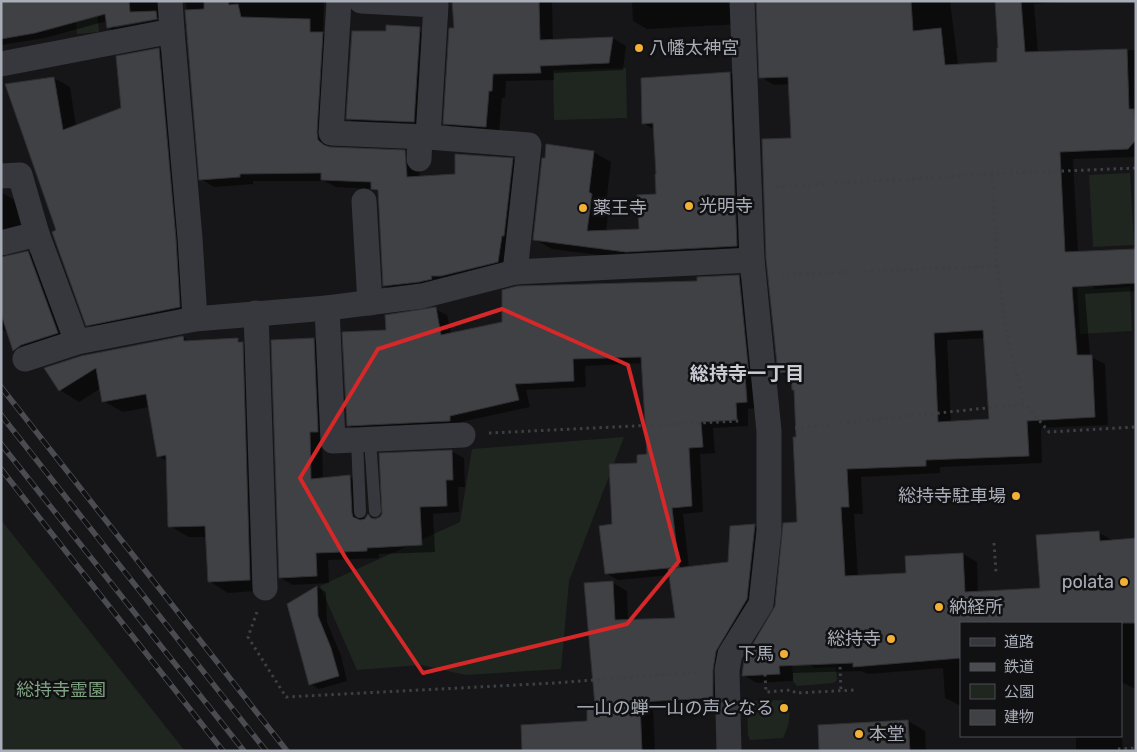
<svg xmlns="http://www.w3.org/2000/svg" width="1137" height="752" font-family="Rubik,'Noto Sans JP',sans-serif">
<rect width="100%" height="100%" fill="#161618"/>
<!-- green -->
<g fill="#1e261f">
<path d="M74,1H96L99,32L77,34Z"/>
<path d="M626,68L627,118L554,120L553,70Z"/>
<path d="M1130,173L1134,245L1093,247L1089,175Z"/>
<path d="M1092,253L1094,289L1130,287L1132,331L1080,334L1075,254Z"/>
<path d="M624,437L569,581L561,669L466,675L421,665L357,670L320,586L460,522L472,449Z"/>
<path d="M1,520L185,751H1Z"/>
<path d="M791,644L814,668L836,667L837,680L833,683L797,686L793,681Z"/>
<path d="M782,700L788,704C791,718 789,725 783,738L750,740L748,735L747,703L752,701Z"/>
</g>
<!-- shadow -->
<g fill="#0007" fill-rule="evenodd">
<path d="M1,1H165L166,24L117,33L108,27L107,21L45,38L1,45ZM163,17V19L115,28V25Z"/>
<path d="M186,1H324L323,33L336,41L330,141L331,149L405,152L418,160L420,177L456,175L513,159L526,167L511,269L398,294L385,286L379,192L374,189L336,187L324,181H253V184L214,187L201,179Z"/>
<path d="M501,1H552L553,41L613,38L626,46L623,70L554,73V80L506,81L505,98H502L499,134L458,131L444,123Z"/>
<path d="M632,1H744L742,24L647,29L633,21Z"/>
<path d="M758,1H950L958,65L998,63L1000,49L997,1H1071L1034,4L1038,53L1136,50V157L1073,159L1078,253L1136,250V291L1085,294L1090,356L1105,364L1108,425L1041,428L1042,463L940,467V473L861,477L863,514H854L858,576L907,574L963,554L977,562L978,593L1041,589L1099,533L1114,541L1136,539V689L1121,682V623H961V706L945,698L943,668L868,674L861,671L793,673V681L757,683L743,675L776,606L799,523L795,390L793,380L779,372L792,139L790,84L774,85L761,77ZM985,338L990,421L951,422L947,340Z"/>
<path d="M420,32L432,39L427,129L360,126L348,119L353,33Z"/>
<path d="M159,49L174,58L195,316L103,334L87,325L58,231L54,78L70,87L76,126L122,109Z"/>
<path d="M730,73L748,83L754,256L645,261L552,249L534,239L594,152L611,162L606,204L609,205L606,232L640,230L657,195V175L655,130L643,123V79Z"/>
<path d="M1,192L16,201L23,236L3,249L4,258L28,252L44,262L74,342L31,360L14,350L9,333L1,329Z"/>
<path d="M739,276L751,283L758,408L748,409V426L713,428L715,453L700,454L703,512L683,514L689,568L729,563L754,526L768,534L760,607L729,659L727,705L653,709L655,751H523L589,722L597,707L613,583L627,591L628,621L676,619L671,575L618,580L606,573L613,526L638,464L649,456L642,363L585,366L586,387L526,390L530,407L461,422L462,427L360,432L348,425L387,331L435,309L447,315L451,334L698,282Z"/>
<path d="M183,337L191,342L238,340L257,351L269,590L228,593L209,581L207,537H189L170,526L168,462L158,456L149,407L123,412L103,401L101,388L79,402L60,390L46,369Z"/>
<path d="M314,339L326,346L322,439L323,479L350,477L363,484L364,521L368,516L376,520L384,515L451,451L464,458L465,487H458L459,512L433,514L435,552L379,554V558L328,560L329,583L293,585L280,578Z"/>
<path d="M317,587L326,592L327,622L341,656L347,681L319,689L310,684L288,605Z"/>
<path d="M908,721L925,731L926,751H820Z"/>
<path d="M1121,726L1123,751H1076V736H1121Z"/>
</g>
<!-- building -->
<g fill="#404145" stroke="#303034" fill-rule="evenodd">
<path d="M1,1H129L130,12L156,11L157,19L107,28L105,14L35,33L1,39Z"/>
<path d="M204,1H228L229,5L238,4L241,17L310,19V32H323L317,132L318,140L324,145L330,147L405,150L407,177L455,174V154L513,158L504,236H502L498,262L441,276H431L432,279L419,282L383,286L378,190L371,189V182L321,180V173L240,174V177L199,180L185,10L204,9Z"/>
<path d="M452,1H539L540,40L613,37L609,63L540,66L541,73L493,74L492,91H489L486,127L443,124L449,28H454Z"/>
<path d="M756,1H911L913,31L941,28L945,65L997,62V48H998L995,1H1021L1025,52L1127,49L1129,109H1134L1135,141L1128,149L1060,152L1065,252L1135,249L1136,283L1072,287L1077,355H1092L1095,417L1027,421L1029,456L926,460V466L847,469L849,507H841L845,576L906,573L905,556L963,553L965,592L1040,588L1036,535L1099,531L1100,541L1136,538V623H961V658L853,667V663L779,666L780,674L742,676L744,659L775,606L783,523L797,522L793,437H796L794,390H792L791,372L778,373L766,259L762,139L791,138L788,77L759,78ZM983,330L989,419L938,422L934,333Z"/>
<path d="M386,25L420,27L414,122L346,119L352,31H386Z"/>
<path d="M159,48L176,239L180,307L86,326L52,232L56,230L5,84L54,77L63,130L121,108L116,56Z"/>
<path d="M730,72L737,246L626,252L533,240L542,158H545L546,144L594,151L589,192L592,194L587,231L639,229L637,195L656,194L655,174H656L653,123L642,124L641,78Z"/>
<path d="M28,251L58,333L21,345L13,351L1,314V257Z"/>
<path d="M739,275L749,375H745L747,402L736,403L737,420L701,422L703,447L689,448L692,506L672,508L679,567L605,574L599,526L612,524L609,464L637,463V455L647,454L641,357L573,359L574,381L515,384L519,400L450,416V421L347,426L342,332L386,330L385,315L436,307L441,335L502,322V290L517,286L697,281V277Z"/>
<path d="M183,336L184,341L238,338V342H243L250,580L208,582L205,526L168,527L166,455L157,457L146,394L102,402L96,368L59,391L44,368L81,356Z"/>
<path d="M314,338L318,432H310L311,479L350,475L352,513L353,517L360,520L365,519L368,514L371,518L375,519L380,517L382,514L379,453L452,450L453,480H446L447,506L420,507L422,545L367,548V551L316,553L317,576L279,578L271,340Z"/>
<path d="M755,524L747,599L716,651L713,670V698L640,702L642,751H522L521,725L587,721V706H595L584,583L613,581L615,620L675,618L668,569L728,562L730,526Z"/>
<path d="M317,586L318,616L331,648L339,676L309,685L287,604Z"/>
<path d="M908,720L910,751H819L818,725Z"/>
</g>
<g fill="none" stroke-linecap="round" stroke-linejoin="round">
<!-- path -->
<g stroke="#3d3f44" stroke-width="3" stroke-dasharray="2.5 4" stroke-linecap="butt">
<path d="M992,174L997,266L1006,331L1025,404"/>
<path d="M776,187L992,174L1136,168"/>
<path d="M780,275L997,266"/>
<path d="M795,428L1025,404L1049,432L1136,427"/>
<path d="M489,433L740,421"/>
<path d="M994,543L996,572"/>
<path d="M257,612L248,637L286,697L555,683L700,672"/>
<path d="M840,667L841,691"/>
<path d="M765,674L766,692L791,690L796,693L855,690"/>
<path d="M1118,749L1136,748"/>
</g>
<!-- service -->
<g stroke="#37383d" stroke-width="12">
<path d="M357,440L360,512"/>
<path d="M370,440L375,511"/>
</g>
<!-- minor -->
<g stroke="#37383d" stroke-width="25">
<path d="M170,1L172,31"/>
<path d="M339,1L331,133L428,137L529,145L515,272"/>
<path d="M361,1L436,5L428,137"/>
<path d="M1,64L172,31L190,238L195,319"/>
<path d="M419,159L420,137"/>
<path d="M1,176L20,175L37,234L77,342"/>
<path d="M364,201L370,303"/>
<path d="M1,243L37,234"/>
<path d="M327,308L333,441L463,435"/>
<path d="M256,313L265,588"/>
<path d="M25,359L77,342L195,319L327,308L422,296L515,272L752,260"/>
<path d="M729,751L727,670L730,654L761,604L769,531V431L752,260L742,1"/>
</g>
<defs>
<g id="rail">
<path d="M1,387L287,751"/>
<path d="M1,415L266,751"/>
<path d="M1,444L244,751"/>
<path d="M1,469L223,751"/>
</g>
</defs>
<!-- rail casing -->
<use href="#rail" stroke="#4a4c52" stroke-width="5.5"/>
<!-- rail -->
<use href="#rail" stroke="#111113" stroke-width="4" stroke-dasharray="11" stroke-linecap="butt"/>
</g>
<!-- marked area -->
<path fill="none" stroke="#d62828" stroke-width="4" stroke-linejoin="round" d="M502,309L628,365L679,561L627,624L423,673L345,557L300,478L378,349Z"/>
<!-- markers -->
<g fill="#f2b134" stroke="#111113" stroke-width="2">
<circle cx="639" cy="48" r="5"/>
<circle cx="689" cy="206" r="5"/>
<circle cx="583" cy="208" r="5"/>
<circle cx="1016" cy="496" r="5"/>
<circle cx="1124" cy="582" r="5"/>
<circle cx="939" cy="607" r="5"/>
<circle cx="891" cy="639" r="5"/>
<circle cx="784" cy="654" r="5"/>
<circle cx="784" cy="708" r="5"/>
<circle cx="859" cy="734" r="5"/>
</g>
<g text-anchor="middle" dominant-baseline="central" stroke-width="5" stroke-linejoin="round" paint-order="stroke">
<!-- poi labels -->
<g font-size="18" fill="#a8adb8" stroke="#111113" text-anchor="start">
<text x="649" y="48">八幡太神宮</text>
<text x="699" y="206">光明寺</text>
<text x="593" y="208">薬王寺</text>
<text x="1006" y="496" text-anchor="end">総持寺駐車場</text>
<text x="1114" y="582" text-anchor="end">polata</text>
<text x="949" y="607">納経所</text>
<text x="881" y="639" text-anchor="end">総持寺</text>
<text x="774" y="654" text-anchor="end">下馬</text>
<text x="774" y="708" text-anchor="end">一山の蝉一山の声となる</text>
<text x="869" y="734">本堂</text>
</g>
<!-- park labels -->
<g font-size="18" fill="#7fa381" stroke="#111113">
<text x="61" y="690">総持寺霊園</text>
</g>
<!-- neighbourhood labels -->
<g font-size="19" font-weight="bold" fill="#c9ccd4" stroke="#111113">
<text x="747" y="373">総持寺一丁目</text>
</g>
</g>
<!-- border -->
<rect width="1137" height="752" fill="none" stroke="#a8adb8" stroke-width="5"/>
<!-- legend -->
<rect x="960" y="622" width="162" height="115" fill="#111113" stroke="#4d4f55"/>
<rect x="970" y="638" width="25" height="8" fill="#37383d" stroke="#4d4f55"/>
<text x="1004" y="647" font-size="15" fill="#a8adb8">道路</text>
<rect x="970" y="663" width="25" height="8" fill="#4a4c52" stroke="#4d4f55"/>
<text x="1004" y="672" font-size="15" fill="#a8adb8">鉄道</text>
<rect x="970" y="684" width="25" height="15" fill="#1e261f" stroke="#4d4f55"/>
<text x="1004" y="697" font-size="15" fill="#a8adb8">公園</text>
<rect x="970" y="710" width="25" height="15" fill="#404145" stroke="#4d4f55"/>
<text x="1004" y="722" font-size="15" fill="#a8adb8">建物</text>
</svg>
